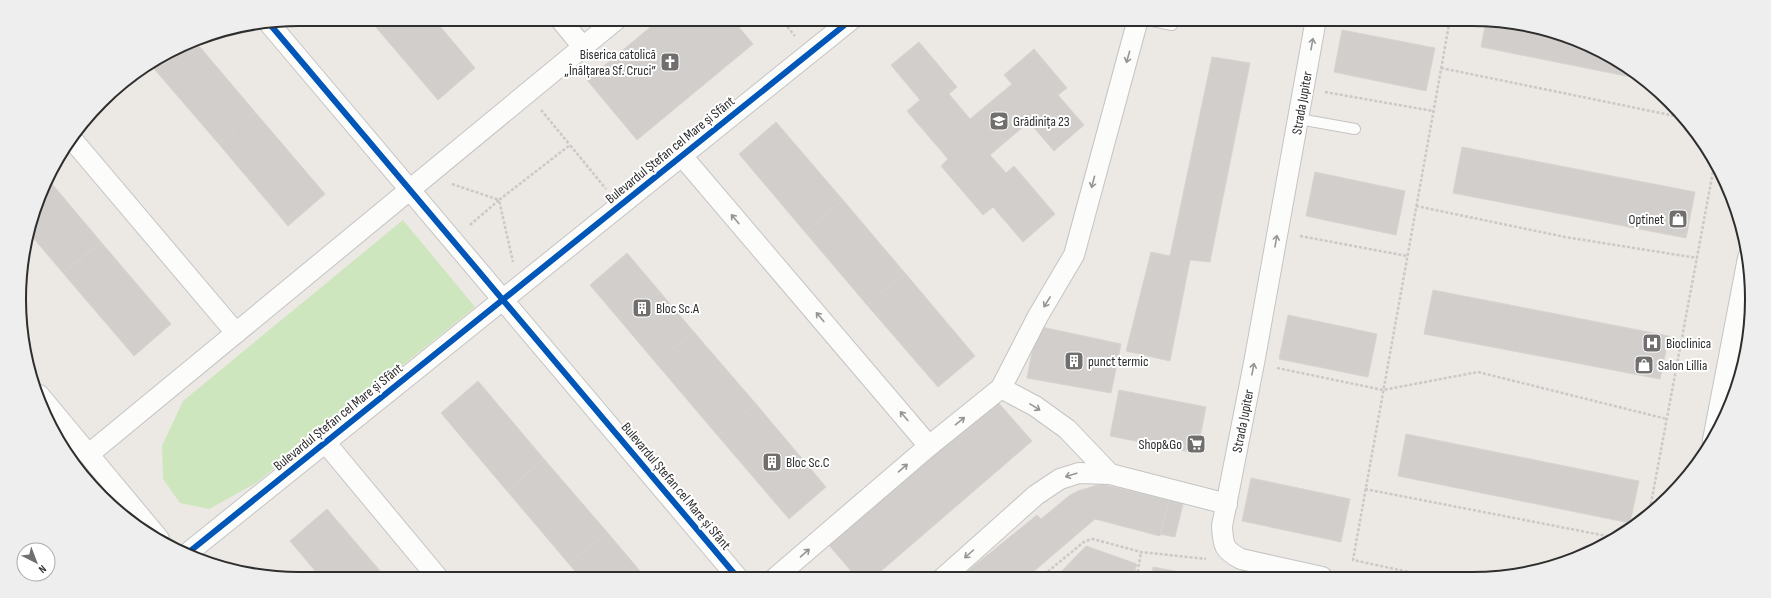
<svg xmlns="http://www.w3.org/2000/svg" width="1771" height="598" font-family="'Sofia Sans Condensed',sans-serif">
<rect width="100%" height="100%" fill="#ece8e4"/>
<!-- green -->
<path fill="#cee6be" d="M403,220L475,307L256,483L209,509L180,503L163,479L162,446L183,401Z"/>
<!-- building -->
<g fill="#d1cecb" stroke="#d7d4d0">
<path d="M369,19H434L475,68L438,100Z"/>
<path d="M660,19H732L753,44L637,140L587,80Z"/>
<path d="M1486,21L1544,28L1596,48L1646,80L1481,47Z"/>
<path d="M1342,30L1435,48L1426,91L1334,72Z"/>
<path d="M194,40L255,112L218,143L156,71Z"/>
<path d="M189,42L156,71L151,65Z"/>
<path d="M919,42L957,87L949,94L970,119L1012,84L1004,75L1034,49L1067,88L1058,95L1084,125L1054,151L1029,122L990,155L1006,173L1014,166L1055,214L1023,242L993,207L983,215L941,166L948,159L907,111L920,100L891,65Z"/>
<path d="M1212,57L1250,63L1210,262L1190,260L1170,361L1126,351L1151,252L1170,256Z"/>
<path d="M255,112L325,194L288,226L218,143Z"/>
<path d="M776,122L843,200L805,232L739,154Z"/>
<path d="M1462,147L1695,192L1686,238L1453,193Z"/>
<path d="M1315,172L1405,191L1396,235L1306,216Z"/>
<path d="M47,178L101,242L63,273L30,234Z"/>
<path d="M843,200L905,273L867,305L805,232Z"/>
<path d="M101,242L171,324L134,356L63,273Z"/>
<path d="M627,253L694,332L656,363L590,285Z"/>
<path d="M905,273L975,356L938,387L867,305Z"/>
<path d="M1433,290L1669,336L1660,379L1424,334Z"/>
<path d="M1288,315L1377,334L1368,377L1279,359Z"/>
<path d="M1037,326L1121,344L1111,393L1027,378Z"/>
<path d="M694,332L756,404L718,436L656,363Z"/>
<path d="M478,381L544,459L507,491L441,413Z"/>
<path d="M1119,390L1206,407L1197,453L1110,436Z"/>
<path d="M996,400L1032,441L873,578H857L828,544Z"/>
<path d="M756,404L826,487L789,519L718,436Z"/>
<path d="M1406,434L1639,481L1630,523L1398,476Z"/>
<path d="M544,459L607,532L569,564L507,491Z"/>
<path d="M1251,478L1350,499L1341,542L1242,521Z"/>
<path d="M1101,484L1169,500L1160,536L1095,519L1026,578H959L1037,515L1041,519L1070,495L1078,491Z"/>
<path d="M1169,500L1183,504L1175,537L1160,534Z"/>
<path d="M327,509L387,579H322L290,541Z"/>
<path d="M607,532L646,578H581L569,564Z"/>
<path d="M1086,546L1137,564L1133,577L1055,578Z"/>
<path d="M1153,567L1207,577H1152Z"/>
</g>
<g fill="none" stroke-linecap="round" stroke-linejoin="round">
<defs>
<g id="lane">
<path d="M1143,19L1172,25L1173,19"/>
<path d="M1299,119L1355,129"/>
</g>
<g id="street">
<path d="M560,19L583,47"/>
<path d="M1316,19L1254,363L1222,526C1223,546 1224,550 1241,559L1322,577"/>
<path d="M268,22L738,578"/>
<path d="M71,138L236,333"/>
<path d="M682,156L929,446"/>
<path d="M1001,388L1035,406L1067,429L1110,474"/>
<path d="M39,395L159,539"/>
<path d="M325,442L439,579"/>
<path d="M89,454L617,19"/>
<path d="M189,552L852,19"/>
<path d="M775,578L929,446L1001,388L1038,316L1074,255L1138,19"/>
<path d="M943,578L1036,495L1060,479L1079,473L1110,474L1227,504"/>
</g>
<path id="secondary" d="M1714,440L1749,258"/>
</defs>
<!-- lane casing -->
<use href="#lane" stroke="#c5c4c5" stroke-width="12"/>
<!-- street casing -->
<use href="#street" stroke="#c5c4c5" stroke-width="22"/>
<!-- secondary casing -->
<use href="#secondary" stroke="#c5c4c5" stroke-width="24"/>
<!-- path -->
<g stroke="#c9c9c8" stroke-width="2.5" stroke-dasharray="3 2" stroke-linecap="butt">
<path d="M781,19L795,36"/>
<path d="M1441,68L1685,118"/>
<path d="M1325,92L1433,111"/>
<path d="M541,110L570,145"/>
<path d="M452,184L499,200L570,145L606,189"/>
<path d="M1416,206L1565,237L1697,258"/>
<path d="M470,225L499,200L513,262"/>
<path d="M1300,236L1407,256"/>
<path d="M1277,368L1383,390L1478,372L1667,419"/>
<path d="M1365,489L1612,537"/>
<path d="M1649,514L1715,161"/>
<path d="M1137,577L1141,552"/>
<path d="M1432,577L1353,560L1450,19"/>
<path d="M1040,578L1085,541L1093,539L1141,552L1206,559"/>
</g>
<!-- lane -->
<use href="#lane" stroke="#fcfcfb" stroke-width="10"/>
<!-- street -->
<use href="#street" stroke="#fcfcfb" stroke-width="20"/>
<!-- secondary -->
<use href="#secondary" stroke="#fcfcfb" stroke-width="22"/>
<defs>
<g id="cycleway">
<path d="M268,22L738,578"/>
<path d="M189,552L852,19"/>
</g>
</defs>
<!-- cycleway casing -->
<use href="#cycleway" stroke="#fff" stroke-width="8"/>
<!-- cycleway -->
<use href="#cycleway" stroke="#0057b8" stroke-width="6"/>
</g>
<!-- one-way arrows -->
<defs><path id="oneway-shaft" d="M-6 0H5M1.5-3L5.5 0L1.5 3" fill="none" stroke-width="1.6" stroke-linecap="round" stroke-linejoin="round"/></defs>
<g stroke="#959594">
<use href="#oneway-shaft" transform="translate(1312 44) rotate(-80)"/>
<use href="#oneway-shaft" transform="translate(1128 57) rotate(106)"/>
<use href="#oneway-shaft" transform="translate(1093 182) rotate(105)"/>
<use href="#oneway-shaft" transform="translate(735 219) rotate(-130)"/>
<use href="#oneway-shaft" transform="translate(1276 241) rotate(-80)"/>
<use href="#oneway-shaft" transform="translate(1047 302) rotate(122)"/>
<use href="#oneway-shaft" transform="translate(820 317) rotate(-130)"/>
<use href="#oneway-shaft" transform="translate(1253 369) rotate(-79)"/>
<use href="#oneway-shaft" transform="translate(1035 407) rotate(32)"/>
<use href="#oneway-shaft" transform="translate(904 416) rotate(-130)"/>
<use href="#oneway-shaft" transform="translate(960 421) rotate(-39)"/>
<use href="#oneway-shaft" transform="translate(903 468) rotate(-41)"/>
<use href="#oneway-shaft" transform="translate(1071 475) rotate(162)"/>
<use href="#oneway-shaft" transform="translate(805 553) rotate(-41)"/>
<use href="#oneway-shaft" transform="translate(969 554) rotate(138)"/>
</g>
<!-- icons -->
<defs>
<symbol id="church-square" viewBox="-11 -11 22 22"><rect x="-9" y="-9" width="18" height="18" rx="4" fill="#706f6e" stroke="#fff"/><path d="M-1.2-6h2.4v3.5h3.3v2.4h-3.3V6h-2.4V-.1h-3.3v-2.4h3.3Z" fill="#fff"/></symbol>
<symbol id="school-square" viewBox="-11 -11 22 22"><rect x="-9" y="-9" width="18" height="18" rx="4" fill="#706f6e" stroke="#fff"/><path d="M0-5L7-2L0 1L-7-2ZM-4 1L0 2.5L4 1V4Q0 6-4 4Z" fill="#fff"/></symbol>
<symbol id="shop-square" viewBox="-11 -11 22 22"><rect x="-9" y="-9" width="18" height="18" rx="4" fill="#706f6e" stroke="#fff"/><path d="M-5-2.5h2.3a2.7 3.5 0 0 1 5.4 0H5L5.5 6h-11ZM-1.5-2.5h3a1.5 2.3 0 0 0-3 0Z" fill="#fff"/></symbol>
<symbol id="building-square" viewBox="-11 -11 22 22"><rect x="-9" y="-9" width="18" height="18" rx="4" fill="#706f6e" stroke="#fff"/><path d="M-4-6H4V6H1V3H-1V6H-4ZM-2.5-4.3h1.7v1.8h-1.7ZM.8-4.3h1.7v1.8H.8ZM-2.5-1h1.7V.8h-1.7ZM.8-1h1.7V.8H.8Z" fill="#fff"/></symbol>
<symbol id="hospital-square" viewBox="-11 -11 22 22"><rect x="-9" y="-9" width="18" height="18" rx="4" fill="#706f6e" stroke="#fff"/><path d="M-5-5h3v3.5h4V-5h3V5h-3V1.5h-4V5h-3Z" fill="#fff"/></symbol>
<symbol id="supermarket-square" viewBox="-11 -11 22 22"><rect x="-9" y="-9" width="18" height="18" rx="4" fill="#706f6e" stroke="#fff"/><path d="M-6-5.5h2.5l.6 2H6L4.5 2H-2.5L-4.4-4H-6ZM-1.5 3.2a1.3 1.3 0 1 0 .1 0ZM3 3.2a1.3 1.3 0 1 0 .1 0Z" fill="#fff"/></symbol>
</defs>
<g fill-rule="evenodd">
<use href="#church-square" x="659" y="51" width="22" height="22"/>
<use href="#school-square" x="988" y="110" width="22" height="22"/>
<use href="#shop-square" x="1667" y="208" width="22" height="22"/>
<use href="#building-square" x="631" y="297" width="22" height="22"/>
<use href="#hospital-square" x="1641" y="332" width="22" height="22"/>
<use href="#building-square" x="1063" y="350" width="22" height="22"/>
<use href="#shop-square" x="1633" y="354" width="22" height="22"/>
<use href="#supermarket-square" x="1185" y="433" width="22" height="22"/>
<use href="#building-square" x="761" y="451" width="22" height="22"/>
</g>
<g text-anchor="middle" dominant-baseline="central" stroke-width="4" stroke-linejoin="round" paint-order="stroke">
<!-- poi labels -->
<g font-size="14" fill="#2e2e2e" stroke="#fff" text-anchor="start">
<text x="656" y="54" text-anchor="end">Biserica catolică<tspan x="656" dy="16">„Înălțarea Sf. Cruci”</tspan></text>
<text x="1013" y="121">Grădinița 23</text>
<text x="1664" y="219" text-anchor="end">Optinet</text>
<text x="656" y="308">Bloc Sc.A</text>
<text x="1666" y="343">Bioclinica</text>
<text x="1088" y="361">punct termic</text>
<text x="1658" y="365">Salon Lillia</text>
<text x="1182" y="444" text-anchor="end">Shop&amp;Go</text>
<text x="786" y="462">Bloc Sc.C</text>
</g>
<!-- street labels -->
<g font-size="14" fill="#2e2e2e" stroke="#fff">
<text transform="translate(1302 103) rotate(-80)">Strada Jupiter</text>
<text transform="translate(670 150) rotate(-39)">Bulevardul Ștefan cel Mare și Sfânt</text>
<text transform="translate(338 417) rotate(-39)">Bulevardul Ștefan cel Mare și Sfânt</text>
<text transform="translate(1243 421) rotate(-79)">Strada Jupiter</text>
<text transform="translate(676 486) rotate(50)">Bulevardul Ștefan cel Mare și Sfânt</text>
</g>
</g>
<!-- crop -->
<path d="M0 0H1771V598H0ZM299 26H1472A273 273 0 0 1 1745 299V299A273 273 0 0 1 1472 572H299A273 273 0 0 1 26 299V299A273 273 0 0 1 299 26Z" fill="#eee" fill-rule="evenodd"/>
<path fill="none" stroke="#2e2e2e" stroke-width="2" d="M299 26H1472A273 273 0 0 1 1745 299V299A273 273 0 0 1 1472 572H299A273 273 0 0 1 26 299V299A273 273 0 0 1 299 26Z"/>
<!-- north arrow -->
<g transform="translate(36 562) rotate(138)"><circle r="19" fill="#ffffff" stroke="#ababab"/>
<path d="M0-3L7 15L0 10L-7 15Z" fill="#706f6e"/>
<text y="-6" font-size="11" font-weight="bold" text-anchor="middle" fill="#2e2e2e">N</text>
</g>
</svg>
